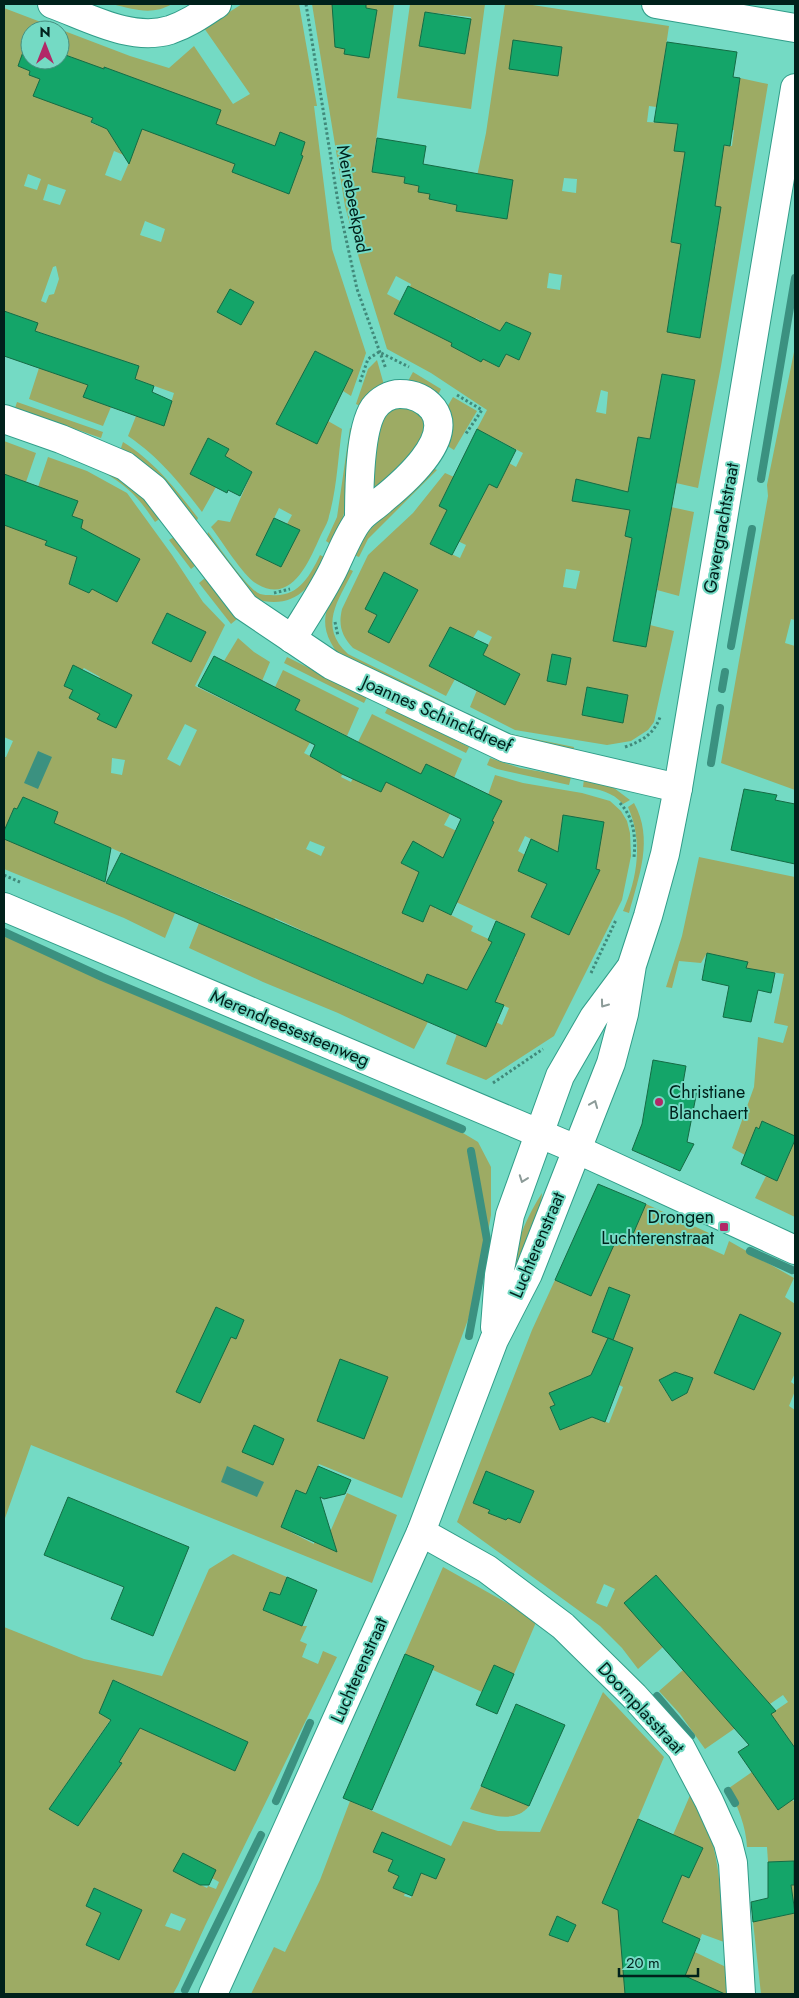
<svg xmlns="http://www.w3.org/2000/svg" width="799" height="1998" font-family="Jost,sans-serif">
<rect width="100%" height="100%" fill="#74dac4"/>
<!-- green -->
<g fill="#9dab64" fill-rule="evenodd">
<path d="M112,4H172C152,16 133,9 112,4Z"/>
<path d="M242,4H299L317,106H314L332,249L366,353L351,396L343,391L353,370L315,351L277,423L328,421L342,429C338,457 337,488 329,516C328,523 323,530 320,537C309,561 292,605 257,584C243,576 222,541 211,527L218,520L230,522L252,472L225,456L229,449L208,439L190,474L216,487L202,512C179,482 160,458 128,436L136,416L164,426L174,393L135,379L139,366L101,353L83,397L111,407L103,426L29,399L39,368L59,375L70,343L30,329L32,321L4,311V8L130,56L169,68L194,46L233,104L250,94L204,28ZM30,30H60V53L72,57L68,68L34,96L40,79L29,75L30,71L18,66L28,38L30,39ZM104,67L142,81L117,140C112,138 110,135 110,130L91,123L97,106L91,104ZM177,94L205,153L161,136ZM280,133L305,142L289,194L232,172L246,135L275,146ZM114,151L131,158L121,181L105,175ZM28,174L41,179L37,190L24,186ZM48,184L66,190L60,205L43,200ZM145,221L165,229L161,242L140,235ZM56,266L59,279L54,294L49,295L46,303L41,301L53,267ZM279,508L292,515L287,524L300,530L281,567L256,555Z"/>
<path d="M312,4H394L372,171L405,177L404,183L419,186L444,203L457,205L456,211L499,218L508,210L513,180L490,176L476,181L486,133L505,4H526L669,26L662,73L672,89L737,98L740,78L768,84L721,366L698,488L676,483L657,440L638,437L629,485L634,487L625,536L654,541L667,535L671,507L694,512L679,596L657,590L661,564L628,558L613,641L646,647L650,625L674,631L654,722L648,730L631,741L607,745L515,730L470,707L477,690L520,674L483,655L492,637L478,630L473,638L450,627L429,665L455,679L446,696L353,648C342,636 338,626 342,609L368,555L413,513L445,473L454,477L440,506L470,521L489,484L509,463L516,467L523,453L477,429L487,410L431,373L387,349L360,262L345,206ZM649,106L686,111L703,126L734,130L732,146C713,144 694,153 675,151L681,124L647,122ZM564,178L577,179L576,193L562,191ZM679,200L720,207L715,249L671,242ZM549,273L562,275L560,290L547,288ZM396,276L411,284L410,287L445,304L394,314L400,301L387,294ZM676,279L709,285L700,338L667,332ZM465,317L474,321L476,318L500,331L506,322L531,333L519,360L506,354L499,367L483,359L481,361L451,346ZM662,374L695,381L687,424L654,419ZM601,390L608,392L606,414L596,412ZM437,531L466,545L460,558L430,544ZM566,569L580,571L576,589L563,587ZM384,572L418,590L389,643L368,632L377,615L366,609ZM552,654L571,658L566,684L547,681ZM587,687L627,695L623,722L582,715Z"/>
<path d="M410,4H485L471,109L397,98ZM425,12L471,17L465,54L419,46Z"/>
<path d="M795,347V620L791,619L785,643L795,646V790L721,763L768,496L767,485Z"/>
<path d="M377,360L384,385L362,407L356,404L368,369Z"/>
<path d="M413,372L441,389L438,395L408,381Z"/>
<path d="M453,397L477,411L454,450L446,445V409Z"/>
<path d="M402,401L426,415L423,442L377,487L371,485C372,471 378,421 386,412C389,407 397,404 402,401Z"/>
<path d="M17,402L103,432L101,438L15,408Z"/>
<path d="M350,428L356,430L345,508L342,523L332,545L326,541L337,517Z"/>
<path d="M4,441L36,453L26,482L4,474Z"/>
<path d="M123,442C156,463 175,488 198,518L195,525L132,455L121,448Z"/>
<path d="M48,457L87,471L127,493L172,555L203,602L225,625L195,686L285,730L300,700L275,687L283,670L359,708L347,736L321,723L304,753L343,773L341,777L351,782L353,778L381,792L396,761L358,742L372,714L462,759L454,778L426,764L412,794L450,814L444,825L480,842L487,832L501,801L488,795L495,775L523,783L582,793L610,801L621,811L627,821L630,833L631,856L622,900L554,1036L486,1080L446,1064L457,1034L486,1047L496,1022L502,1025L509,1008L427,974L410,1014L428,1022L414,1049L338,1013L263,982L189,948L199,923L228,935L240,903L163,871L149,902L175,913L165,938L124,918L4,869V839L42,855L58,812L23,797L17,809L14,808L4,831V757H6L13,741L4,737V524L23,531V532L74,549L83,520L72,516L78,501L38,487ZM83,540L92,589L89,593L69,584ZM167,613L206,632L191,662L152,643ZM74,666L82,670L84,668L100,677L99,678L108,683L69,698L73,690L64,686ZM114,686L132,695L97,719ZM185,724L197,730L180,766L167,759ZM112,758L125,760L122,775L111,773ZM563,815L604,822L597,862L557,855ZM82,835L129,856L116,887L75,870L78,862ZM525,836L555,851L541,881L518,871L525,855L518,851ZM310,841L325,847L321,856L306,849ZM413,842L428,850L416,871L401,863ZM442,859L471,872L460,896L431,883ZM547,883L588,895L569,935L540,921L545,908L537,904ZM441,895L525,934L517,952L471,931L473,926L437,908L435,910ZM275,918L314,936L301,967L260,950ZM490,945L516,957L510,968L492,960L478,970ZM348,951L388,968L376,1000L334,982Z"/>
<path d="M106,466L138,490L161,518L155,522C139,498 128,486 103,472Z"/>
<path d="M431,467L437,470L368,539L359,557L354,555L362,538Z"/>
<path d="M208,532C218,545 247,589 260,594C263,595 268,595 271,595C298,598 310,576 320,555L326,558C310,590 293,610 254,599L206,539Z"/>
<path d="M174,537L196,565L191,569L169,540Z"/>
<path d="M347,568L353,571C338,601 318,626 348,654L445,702L442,708L339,655C312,620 330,602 347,568Z"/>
<path d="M205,578L237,619L231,624L199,583Z"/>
<path d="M238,638L254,652L270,662L262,681L224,661Z"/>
<path d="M287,657L367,697L364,703L284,663Z"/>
<path d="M388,707L469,747L466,753L385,713Z"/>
<path d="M467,713L510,734L574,747L573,753L518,743L464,718Z"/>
<path d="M490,758L520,768L571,777L569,785L497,769L487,765Z"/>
<path d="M584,779L610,785L630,800L623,804C613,792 598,789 583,787Z"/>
<path d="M634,803C654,839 639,876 629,913L623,911C638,877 643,841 628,807Z"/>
<path d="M699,857L795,877V1136L762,1121L759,1129L756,1128L745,1155L732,1148L754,1087L758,1037L783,1043L788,1026L774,1023L784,974L746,968L747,962L707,953L701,963L679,961L672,988L666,987L682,936Z"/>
<path d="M4,932L448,1124L478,1142L491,1167V1215L476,1298L402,1498L319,1464L306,1494L296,1490L281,1527L314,1544V1542L324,1546L347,1493L397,1515L372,1583L31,1445L4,1521Z"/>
<path d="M795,1140V1217L755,1198L766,1176L777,1181Z"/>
<path d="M542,1193L540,1211L516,1266L513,1262C518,1237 528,1215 542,1193Z"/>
<path d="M646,1204L709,1233L704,1246L724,1255L729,1241L794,1278L785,1297L795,1304V1373L791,1382L795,1385V1391L789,1406L795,1410V1748L774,1718L769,1715L788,1702L783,1695L705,1749L680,1714L659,1691L683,1670L726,1719L757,1691L646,1627L663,1647L638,1669L622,1648L600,1626L457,1522L532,1330L555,1280L583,1293L600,1257L618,1236L630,1241ZM609,1287L629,1295L613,1340L633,1349L619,1385L623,1387L609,1423L592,1417L560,1430L550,1408L555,1405L549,1393L591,1375L608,1338L593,1332ZM740,1314L774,1330L715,1373ZM675,1372L693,1379L687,1393L672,1401L659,1381ZM487,1471L534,1491L520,1523L508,1518L506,1520L489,1513V1510L473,1502ZM604,1584L615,1589L607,1607L596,1603Z"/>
<path d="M233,1554L287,1577L280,1595L270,1592L263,1610L302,1626H307L300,1641L307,1644L302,1657L318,1664L323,1651L337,1657L205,1926L178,1985L173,1994H4V1627L84,1659L162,1676L209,1569ZM114,1680L248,1742L235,1771L140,1728L119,1762L121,1764L77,1826L49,1809L111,1719L99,1713ZM183,1854L215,1870L212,1878L219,1882L216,1889L208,1886L207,1888L174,1871ZM94,1888L142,1910L119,1960L86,1945L101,1913L86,1906ZM171,1913L186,1919L180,1931L165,1926Z"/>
<path d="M443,1567L537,1620L514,1674L494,1665L482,1692L433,1670L434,1666L405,1654Z"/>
<path d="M603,1692L664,1757L603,1902L661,1926L667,1911L653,1906L660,1891L666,1893L675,1873L689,1878L703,1848L673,1835L691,1793C721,1843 720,1887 724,1942L702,1934L700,1939L682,1931L676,1943L726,1967L728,1994H696L690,1991L694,1980L622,1949L625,1994H251L274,1947L285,1952L320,1880L350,1801L451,1846L463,1821L498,1831L540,1832ZM399,1844L411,1849L413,1845L444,1859L436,1879L421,1873L411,1898L404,1896L405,1893L394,1888L399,1876L388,1871ZM557,1916L576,1925L568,1942L549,1935Z"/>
<path d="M752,1772L778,1810L792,1800L795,1802V1912L791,1885L794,1884V1861L768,1862L767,1847H747C746,1826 738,1808 729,1788Z"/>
<path d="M481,1786L529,1806C516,1824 488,1815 470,1809Z"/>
<path d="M795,1913V1994H761L753,1922Z"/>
</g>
<!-- water -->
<g fill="#3b9180">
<path d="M38,751L52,757L38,789L24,783Z"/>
<path d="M227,1466L264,1482L257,1497L221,1482Z"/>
</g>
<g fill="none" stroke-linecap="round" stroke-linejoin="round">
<!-- stream -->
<g stroke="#3b9180" stroke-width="8">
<path d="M761,479L795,278"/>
<path d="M731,646L752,529"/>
<path d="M722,689L725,672"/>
<path d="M711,763L720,708"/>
<path d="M4,932L102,977L462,1129"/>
<path d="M750,1251L792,1270"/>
<path d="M469,1336L487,1240L471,1151"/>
<path d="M657,1696L691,1736"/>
<path d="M728,1791L735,1803"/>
<path d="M276,1801L310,1723"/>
<path d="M185,1990L261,1835"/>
</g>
</g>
<!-- building -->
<g fill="#14a569" stroke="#156b44">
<path d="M332,4H366V8L377,10L369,58L344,54L345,49L335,47Z"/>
<path d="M425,12L471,19L465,54L419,46Z"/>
<path d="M28,38L30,39V60H60V53L104,69V67L221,110L216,124L275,146L280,132L305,142L301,155L303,156L289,194L232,172L235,164L142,129L129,164L107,129L91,122L93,118L33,96L40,79L29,75L30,71L18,66Z"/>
<path d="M513,40L562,47L558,76L509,69Z"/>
<path d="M667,42L737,52L733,77L740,78L730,146L724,145L715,206L721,207L700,338L667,332L681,244L671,242L685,152L674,151L678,124L654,122Z"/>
<path d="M377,138L426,146L423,164L513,180L507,219L456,211L457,205L429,199L430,194L418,192L419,186L404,183L405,177L372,172Z"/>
<path d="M408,286L500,331L506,322L531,333L519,360L506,354L499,367L483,359L481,362L451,346L452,343L394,314Z"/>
<path d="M230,289L254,302L241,325L217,312Z"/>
<path d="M4,311L38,323L35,331L139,366L135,379L154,386L152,392L172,401L164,426L83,397L88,385L4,356Z"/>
<path d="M315,351L353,370L317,444L276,424Z"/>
<path d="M662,374L695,380L646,647L613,641L632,538L625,536L630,510L572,501L576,479L628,492L638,437L650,439Z"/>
<path d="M477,429L516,450L497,488L489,484L452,555L430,544L447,510L439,506Z"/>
<path d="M208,438L229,449L225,456L252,472L240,496L228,490L227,493L190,474Z"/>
<path d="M4,474L78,501L72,516L83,520L81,528L140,559L117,602L92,589L89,593L69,584L77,557L45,545L47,541L4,525Z"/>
<path d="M274,518L300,530L281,567L256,555Z"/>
<path d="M384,572L418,590L389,643L368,632L377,615L365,609Z"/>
<path d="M167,613L206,632L191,662L152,643Z"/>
<path d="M450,627L488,645L483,655L520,674L505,705L429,666Z"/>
<path d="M552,654L571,658L566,685L547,681Z"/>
<path d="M214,656L300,700L295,710L421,774L426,764L502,801L492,821L494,822L451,915L430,905L423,922L402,913L419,872L401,863L413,841L443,858L461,819L386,782L381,792L342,774L310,756L315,745L198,686Z"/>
<path d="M73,665L132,695L116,728L97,719L100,714L69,698L73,690L64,686Z"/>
<path d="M587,687L628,695L623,723L582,715Z"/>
<path d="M744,789L777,795L775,800L795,804V864L731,850Z"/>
<path d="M23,797L58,812L54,823L111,848L105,882L4,839V831L14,808L17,809Z"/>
<path d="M563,815L604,822L596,869L600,870L569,935L531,917L547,884L518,871L531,839L558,852Z"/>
<path d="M121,853L423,984L427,974L467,990L492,942L488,940L496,921L525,934L495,1002L504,1005L486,1047L106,883Z"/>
<path d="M707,953L748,962L746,968L775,973L771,993L758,990L751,1022L723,1017L729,986L702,980Z"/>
<path d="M653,1060L686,1066L682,1089L697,1091L687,1142L694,1144L680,1171L632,1150L642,1124Z"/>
<path d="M762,1121L795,1136V1140L777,1181L741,1164L756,1127L759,1129Z"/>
<path d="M598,1184L646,1204L630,1241L618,1236L591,1296L555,1280Z"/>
<path d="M609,1287L630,1295L613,1340L592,1332Z"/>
<path d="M216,1307L244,1320L236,1339L231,1337L200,1403L176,1392Z"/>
<path d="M740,1314L781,1333L754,1390L714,1373Z"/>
<path d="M608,1338L633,1348L605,1422L592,1417L560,1430L550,1407L555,1405L549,1393L591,1375Z"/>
<path d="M340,1359L388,1377L364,1439L317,1421Z"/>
<path d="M675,1372L693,1378L687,1393L672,1401L659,1380Z"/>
<path d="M254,1425L284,1439L273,1465L242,1452Z"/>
<path d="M318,1466L351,1480L345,1494L324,1499L320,1497L337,1552L281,1527L296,1490L306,1494Z"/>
<path d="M486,1471L534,1491L520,1523L508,1518L506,1520L488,1513L490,1510L473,1503Z"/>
<path d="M68,1497L189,1547L153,1636L111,1619L124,1587L44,1555Z"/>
<path d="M656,1575L776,1711L771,1714L795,1748V1798L778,1810L738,1752L749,1745L624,1603Z"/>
<path d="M287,1577L317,1590L302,1626L263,1610L270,1592L280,1595Z"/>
<path d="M405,1654L434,1666L372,1810L343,1798Z"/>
<path d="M494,1665L514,1674L497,1714L476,1705Z"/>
<path d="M113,1680L248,1742L235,1771L140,1728L119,1762L122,1763L78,1826L49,1809L111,1720L99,1713Z"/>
<path d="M516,1704L565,1725L529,1806L481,1786Z"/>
<path d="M638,1819L703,1848L689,1878L682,1875L662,1922L700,1939L685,1976L725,1994H625L618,1910L602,1903Z"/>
<path d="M382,1832L445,1859L436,1879L421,1873L412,1896L393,1888L399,1876L388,1871L393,1860L373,1852Z"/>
<path d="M183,1853L216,1870L209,1885H200L173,1871Z"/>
<path d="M794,1861V1885H791L795,1913L753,1922L751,1902L768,1898V1862Z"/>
<path d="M94,1888L142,1910L119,1960L86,1945L101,1913L86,1906Z"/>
<path d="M557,1916L576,1925L568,1942L549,1935Z"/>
</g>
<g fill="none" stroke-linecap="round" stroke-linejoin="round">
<defs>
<g id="street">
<path d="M52,4C88,17 131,42 170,30C188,24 202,14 217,4"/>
<path d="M656,4L795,28"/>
<path d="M4,419L61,439L125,466L154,489L245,607L331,665L506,748L678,788"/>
<path d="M292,639C306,616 321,594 333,570C340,556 349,532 359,520C365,512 375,507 382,500C403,483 455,439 433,409C424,398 413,394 400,394C390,394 380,400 374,408C359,430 359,493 359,520"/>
<path d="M421,1532L487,1569L563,1626L634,1696L681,1748L709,1801L728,1843L733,1863L741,1994"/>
</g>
<g id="secondary">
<path d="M4,907L576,1149L795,1250"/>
<path d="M495,1327L499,1275L510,1215L560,1076L594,1017L629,970"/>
<path d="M213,1994L421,1532L494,1340L528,1274L611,1063L624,1014L632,965L648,916L665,854L678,788L795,88"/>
</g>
</defs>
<!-- street casing -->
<use href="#street" stroke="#319d89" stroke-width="30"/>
<!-- secondary casing -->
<use href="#secondary" stroke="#319d89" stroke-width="30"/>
<!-- path -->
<g stroke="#41897a" stroke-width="3" stroke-dasharray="2.5 2.5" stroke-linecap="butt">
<path d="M306,4L338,202L357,289L386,369"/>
<path d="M360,382L368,359L379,352L409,367"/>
<path d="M457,395L482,410L465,435"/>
<path d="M274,593L290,589"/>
<path d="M335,622L338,636"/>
<path d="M625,747C642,741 654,734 660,717"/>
<path d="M620,803C634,818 636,837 634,857"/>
<path d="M4,875L22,883"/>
<path d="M591,973L616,920"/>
<path d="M493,1083L543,1049"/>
</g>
<!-- street -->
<use href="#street" stroke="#fff" stroke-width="28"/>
<!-- secondary -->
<use href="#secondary" stroke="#fff" stroke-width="28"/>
</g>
<!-- one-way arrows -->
<defs><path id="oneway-chevron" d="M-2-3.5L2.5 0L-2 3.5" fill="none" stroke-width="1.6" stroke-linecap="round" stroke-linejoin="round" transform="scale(1.25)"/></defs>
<g stroke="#8c9b98">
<use href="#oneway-chevron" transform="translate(604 1004) rotate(126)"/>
<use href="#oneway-chevron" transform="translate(594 1104) rotate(-68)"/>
<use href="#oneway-chevron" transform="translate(523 1179) rotate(110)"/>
</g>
<!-- markers -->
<g fill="#b22867" stroke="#74dac4" stroke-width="2">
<circle cx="659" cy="1102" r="5"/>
<rect x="719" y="1222" width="10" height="10" rx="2.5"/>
</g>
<g text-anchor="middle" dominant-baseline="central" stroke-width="4" stroke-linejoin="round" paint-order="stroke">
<!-- street labels -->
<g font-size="18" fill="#00211b" stroke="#74dac4">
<text transform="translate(353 199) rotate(79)">Meirebeekpad</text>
<text transform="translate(721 528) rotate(-80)">Gavergrachtstraat</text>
<text transform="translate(437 714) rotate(24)">Joannes Schinckdreef</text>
<text transform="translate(290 1028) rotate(23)">Merendreesesteenweg</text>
<text transform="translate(537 1245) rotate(-67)">Luchterenstraat</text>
<text transform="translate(359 1670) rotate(-66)">Luchterenstraat</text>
<text transform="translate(641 1708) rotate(47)">Doornplasstraat</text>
</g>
<!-- poi labels -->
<g font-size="18" fill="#00211b" stroke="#74dac4" text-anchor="start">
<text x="669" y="1092">Christiane<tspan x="669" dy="21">Blanchaert</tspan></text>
<text x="714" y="1217" text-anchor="end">Drongen<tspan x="714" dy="21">Luchterenstraat</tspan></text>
</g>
</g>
<!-- border -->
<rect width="799" height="1998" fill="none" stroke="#00211b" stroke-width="10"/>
<!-- north arrow -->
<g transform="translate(45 45)"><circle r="24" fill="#74dac4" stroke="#469080"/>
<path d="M0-4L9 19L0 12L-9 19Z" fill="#b22867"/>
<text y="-8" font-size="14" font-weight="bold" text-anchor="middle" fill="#00211b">N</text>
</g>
<!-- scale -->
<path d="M619 1968v8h79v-8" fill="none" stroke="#00211b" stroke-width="2.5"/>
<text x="626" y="1968" font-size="15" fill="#00211b" stroke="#74dac4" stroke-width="4" paint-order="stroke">20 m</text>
</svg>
